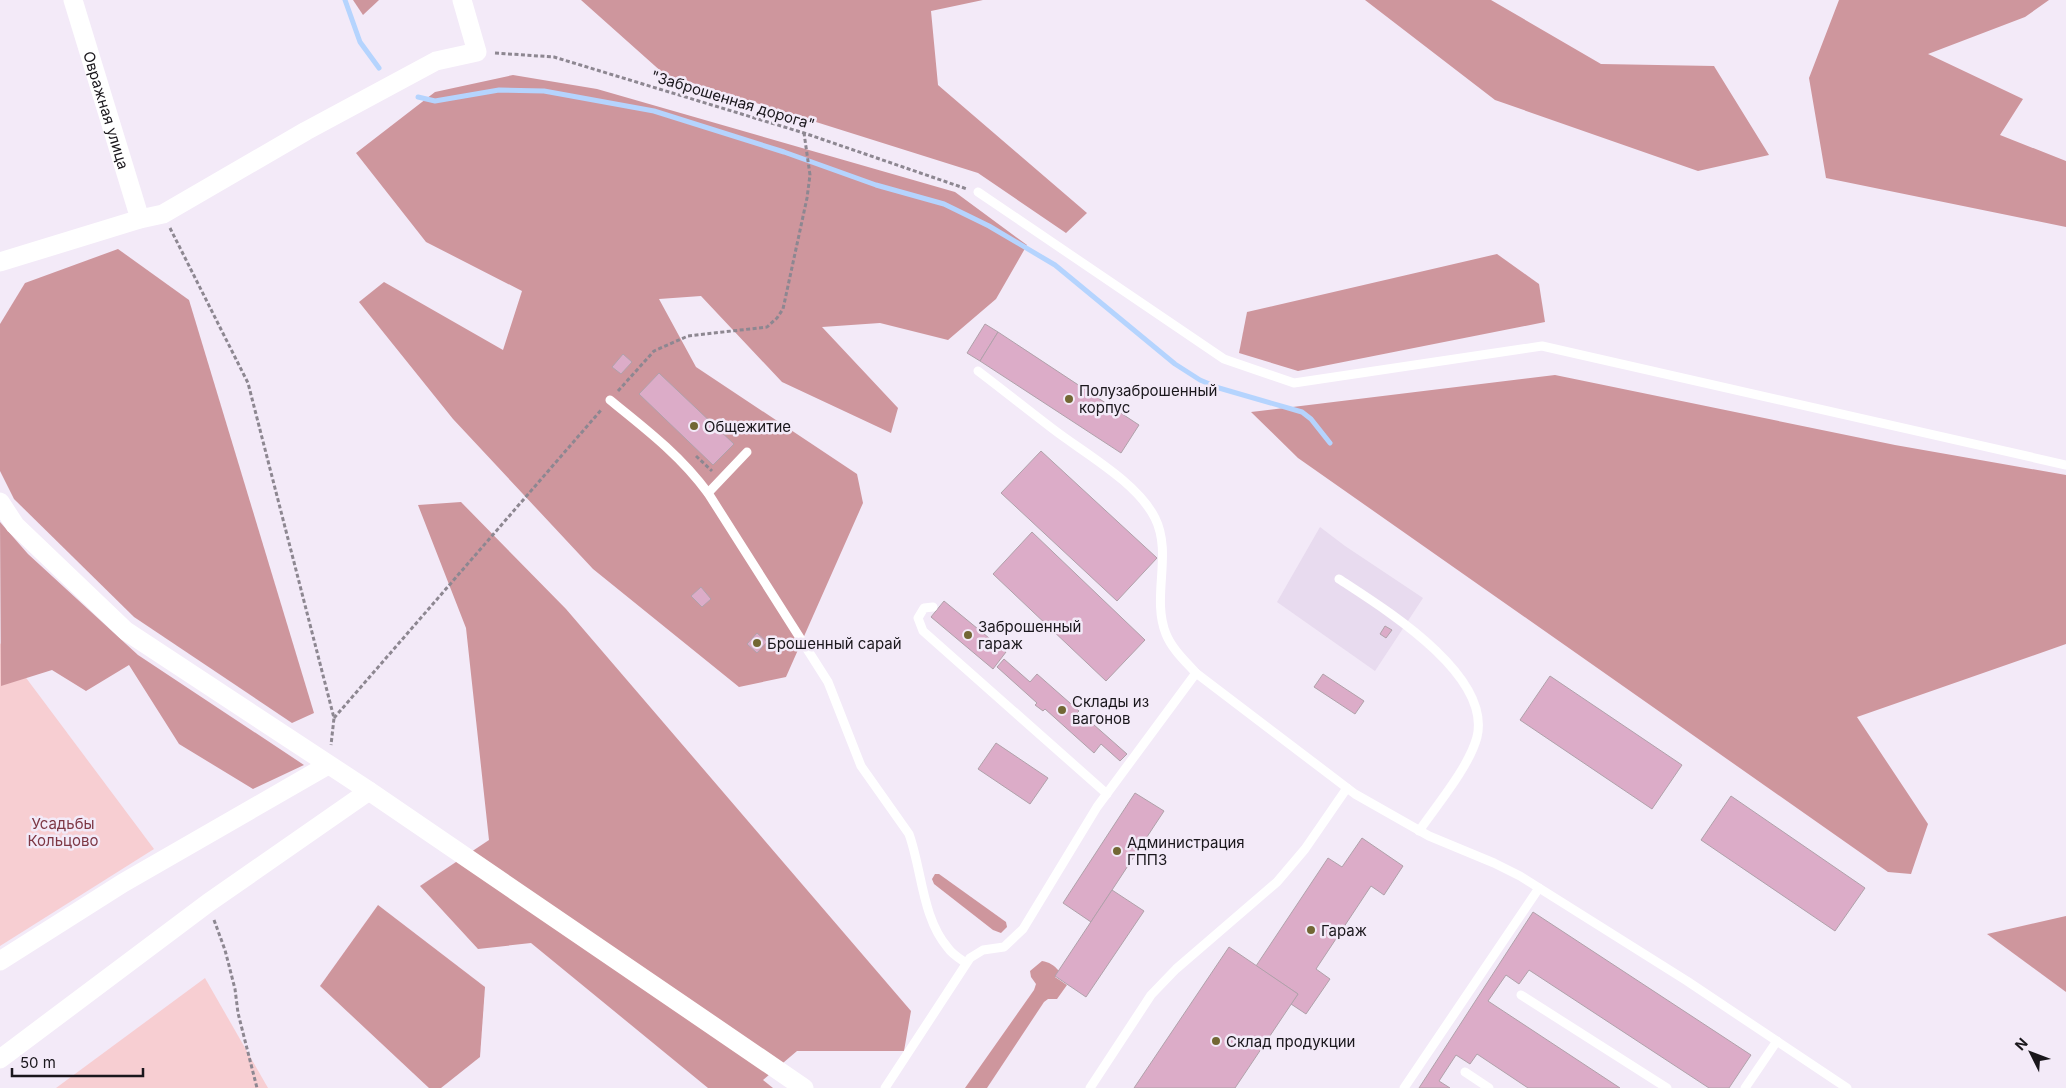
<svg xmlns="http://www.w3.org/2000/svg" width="2066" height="1088" font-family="Inter,sans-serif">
<rect width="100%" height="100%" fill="#f3eaf8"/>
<!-- built -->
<path fill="#e8dbef" d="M1320,527L1345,546L1423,598L1375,671L1277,602Z"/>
<!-- green -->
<g fill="#f7ced2">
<path d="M0,643L154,849L0,946Z"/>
<path d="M205,978L268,1088H56Z"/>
</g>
<!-- forest -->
<g fill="#ce969d">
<path d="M353,0H379L363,15Z"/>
<path d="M581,0H983L931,11L938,85L1087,213L1066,233L978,173L664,74Z"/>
<path d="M1365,0H1491L1601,64L1714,66L1769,155L1698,171L1495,100Z"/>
<path d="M1839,0H2049L2025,17L1928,54L2023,99L2000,135L2066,161V227L1826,178L1809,78Z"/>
<path d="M513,75L597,89L955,192L1027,245L996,299L948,340L880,323L822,327L898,408L891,433L782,382L701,296L659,299L696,367L857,474L863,503L786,677L739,687L593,569L453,419L359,302L384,282L503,350L522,291L426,242L356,153L435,92Z"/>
<path d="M118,249L189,300L314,713L292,723L134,617L14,499L0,471V324L25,283Z"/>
<path d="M1497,254L1539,284L1545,322L1298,371L1239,353L1247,312Z"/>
<path d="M1555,375L1895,445L2066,475V644L1857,717L1928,824L1911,874L1888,872L1298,458L1251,412Z"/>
<path d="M461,502L566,609L911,1011L904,1051H797L763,1080L773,1088H708L531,943L478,949L420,886L489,840L466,628L418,505Z"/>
<path d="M0,522L28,554L138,655L304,765L253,789L179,744L129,665L86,691L52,670L1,686Z"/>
<path d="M935,874H939L1006,922L1007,927L1001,933L993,930L934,884L932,879Z"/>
<path d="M378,905L485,987L480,1057L441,1088H429L320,986Z"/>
<path d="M2066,916V992L1987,934Z"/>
<path d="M1042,961C1049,962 1054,965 1059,971L1055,977L1067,985L1057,999H1048L1044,1002L987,1088H965L1034,990L1036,984L1031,977L1030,971Z"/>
</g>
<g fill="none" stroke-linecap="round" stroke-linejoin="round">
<!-- stream -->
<g stroke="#b5d4fe" stroke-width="5">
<path d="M345,0L360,42L379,68"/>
<path d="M418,97L435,101L499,90L544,91L654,111L784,152L876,185L944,204L989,226L1055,265L1175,364L1200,380L1219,388L1302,412L1311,419L1330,443"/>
</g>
</g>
<!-- building -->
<g fill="#dcacc8" stroke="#b0a1aa">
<path d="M985,324L998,332L980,361L967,353Z"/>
<path d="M998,332L1139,425L1121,453L980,361Z"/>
<path d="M623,354L632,362L621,374L612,367Z"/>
<path d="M659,373L734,444L713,465L639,394Z"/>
<path d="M1041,451L1157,558L1117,601L1001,493Z"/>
<path d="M1032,532L1145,640L1106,681L993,574Z"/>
<path d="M701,587L711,599L702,607L691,596Z"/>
<path d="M944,601L1006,652L993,669L931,617Z"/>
<path d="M1385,626L1392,630L1386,638L1380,634Z"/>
<path d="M757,633L767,642L757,653L747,644Z"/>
<path d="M1004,659L1030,682L1037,674L1079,711L1071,719L1078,725L1085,717L1127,754L1120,761L1101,744L1094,753L1045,709L1043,711L1035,705L1037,703L997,667Z"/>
<path d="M1323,674L1364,701L1355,714L1314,687Z"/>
<path d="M1550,676L1682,765L1652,809L1520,720Z"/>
<path d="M996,743L1048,778L1030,804L978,769Z"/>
<path d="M1135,793L1164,811L1091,922L1063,903Z"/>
<path d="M1731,796L1865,888L1835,931L1701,840Z"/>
<path d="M1362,838L1403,866L1384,895L1371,886L1316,969L1330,979L1306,1014L1291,1004L1298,994L1256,966L1328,858L1342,867Z"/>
<path d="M1112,890L1144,911L1086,997L1055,976Z"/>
<path d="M1533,912L1751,1055L1729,1088H1709L1529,970L1519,984L1506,975L1488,1001L1620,1088H1528L1477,1054L1470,1064L1456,1055L1439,1081L1450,1088H1419Z"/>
<path d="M1229,947L1298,994L1235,1088H1134Z"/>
</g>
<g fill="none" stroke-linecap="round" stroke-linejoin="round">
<!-- path -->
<g stroke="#8d8791" stroke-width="3" stroke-dasharray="4 2.5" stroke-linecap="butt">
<path d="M495,53L554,57L804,133L967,189"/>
<path d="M170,228L248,383L334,718L331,745"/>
<path d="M618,391L654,351L688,336L767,327L777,318L783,309L807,198L810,175L804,133"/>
<path d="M696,456L712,471"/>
<path d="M334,718L602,409"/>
<path d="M214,920L225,950L235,989L238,1013L257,1088"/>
</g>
<!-- lane -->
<g stroke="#fff" stroke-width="9">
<path d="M978,192L1224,359L1294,383L1542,346L2066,465"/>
<path d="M610,400C646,429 681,456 708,493L828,682L861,766L909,834C922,870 922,918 948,948C952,954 960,959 966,963"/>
<path d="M708,493L747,452"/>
<path d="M1339,579C1383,608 1492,674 1477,737C1469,767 1437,805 1419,831"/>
<path d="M933,607L924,608L918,618L923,631L1107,794"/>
<path d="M1196,673L1355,794L1429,836L1494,863L1520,876L1687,981L1847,1088"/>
<path d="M1521,995L1667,1088"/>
<path d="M1465,1072L1489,1088"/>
<path d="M885,1088L970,958L983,950L1004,947L1023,929L1097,807L1196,673C1185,661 1172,649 1166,634C1151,597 1173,554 1155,518C1137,482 1084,453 1053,429C1028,410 1003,390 978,371"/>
<path d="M1090,1088L1151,995L1176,969L1277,882L1305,849L1347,788"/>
<path d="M1404,1088L1539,888"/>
<path d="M1745,1088L1777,1041"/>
</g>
<!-- street -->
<g stroke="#fff" stroke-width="19">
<path id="s1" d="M73,0L140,219"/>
<path d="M0,262L140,219L163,214L306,131L436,61L477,52L462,0"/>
<path d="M0,502L15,525L126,631L369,791L804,1088"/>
<path d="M0,961L123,883L328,765"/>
<path d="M0,1059L208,903L369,791"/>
</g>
</g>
<!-- markers -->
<g fill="#726734" stroke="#f3eaf8" stroke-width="2">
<circle cx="1069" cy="399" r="5"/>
<circle cx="694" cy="426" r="5"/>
<circle cx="968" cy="635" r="5"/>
<circle cx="757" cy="643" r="5"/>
<circle cx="1062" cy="710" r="5"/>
<circle cx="1117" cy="851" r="5"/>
<circle cx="1311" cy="930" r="5"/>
<circle cx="1216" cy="1041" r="5"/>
</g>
<g text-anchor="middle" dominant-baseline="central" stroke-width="5" stroke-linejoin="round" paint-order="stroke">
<!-- street labels -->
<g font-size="15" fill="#1a171c" stroke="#f3eaf8">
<text transform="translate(733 100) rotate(17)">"Заброшенная дорога"</text>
<text stroke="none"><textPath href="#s1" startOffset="115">Овражная улица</textPath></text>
</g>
<!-- poi labels -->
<g font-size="15" fill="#1a171c" stroke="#f3eaf8" text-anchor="start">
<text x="1079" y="390">Полузаброшенный<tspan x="1079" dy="17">корпус</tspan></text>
<text x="704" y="426">Общежитие</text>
<text x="978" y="626">Заброшенный<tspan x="978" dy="17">гараж</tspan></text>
<text x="767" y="643">Брошенный сарай</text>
<text x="1072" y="701">Склады из<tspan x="1072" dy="17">вагонов</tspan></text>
<text x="1127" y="842">Администрация<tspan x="1127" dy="17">ГППЗ</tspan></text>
<text x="1321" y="930">Гараж</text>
<text x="1226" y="1041">Склад продукции</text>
</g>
<!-- park labels -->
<g font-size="15" fill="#7d3744" stroke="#f3eaf8">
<text x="63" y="823">Усадьбы<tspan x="63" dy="17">Кольцово</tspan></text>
</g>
</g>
<!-- north arrow -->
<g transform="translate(2031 1053) rotate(312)" stroke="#f3eaf8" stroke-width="4" paint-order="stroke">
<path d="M0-4L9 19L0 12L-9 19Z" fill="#1a171c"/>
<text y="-8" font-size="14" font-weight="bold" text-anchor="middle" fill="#1a171c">N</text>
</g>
<!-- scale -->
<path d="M12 1068v8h131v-8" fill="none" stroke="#1a171c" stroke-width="2.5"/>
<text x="20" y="1068" font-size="15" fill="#1a171c" stroke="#f3eaf8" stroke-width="4" paint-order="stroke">50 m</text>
</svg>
